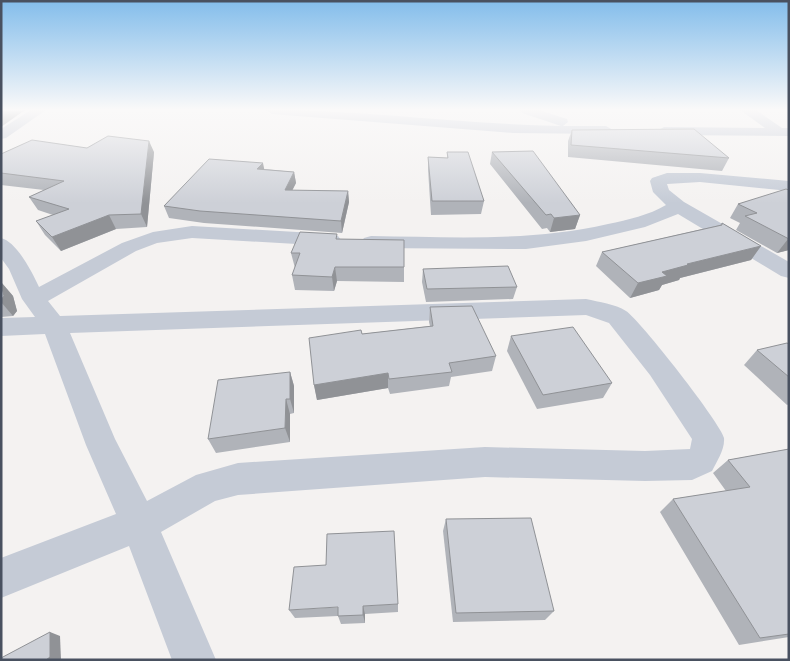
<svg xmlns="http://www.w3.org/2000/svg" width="790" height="661" font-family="'Alegreya Sans',sans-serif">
<rect width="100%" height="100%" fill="#f4f2f1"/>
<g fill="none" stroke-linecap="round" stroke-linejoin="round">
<!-- street -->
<g fill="#c5cbd6" fill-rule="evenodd">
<path d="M31,110H46L6,138L1,139V129Z"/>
<path d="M266,110C365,110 462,124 561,126L522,113L520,110H539L567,119L568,122L563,126H606L613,130L606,134L513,133L272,114Z"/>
<path d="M740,110H756L782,128H789V136L664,135L657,131L664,127L765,128Z"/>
<path d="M667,173H700L789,181V191L700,182L667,184L669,190L684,202L789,262V278L781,276L678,214L645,227L586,241L526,249L371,248L364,246L361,242L364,238L371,236C450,237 530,242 608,224C628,220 649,215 666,205L653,192L650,181L652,178Z"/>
<path d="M192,226L331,234L338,236L341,240L338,244L331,246L192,238L157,243L136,251L48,301L60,316L586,299C599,302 615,304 626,311C640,320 722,425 724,438C725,449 717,461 712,471L692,480L645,481L485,477L238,495L215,501L161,532L216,660H172L129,546L1,598V558L116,514L86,445L45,334L1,336V318L35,317L22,299L9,269L1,258V238C17,242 32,272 39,287L122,243L153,232ZM586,315L609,323L650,375L692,439L690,449L645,451L485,447L238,463L196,475L147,501L115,439L70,333Z"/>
</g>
</g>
<!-- wall -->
<g fill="#b0b3b9">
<path d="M572,130L729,158L722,171L568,157V141Z"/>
<path d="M87,148L154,152L147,227L116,229L61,251L45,235L36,221L53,215L38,210L29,197L44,190L1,185V154Z"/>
<path d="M447,152L484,201L481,214L431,215L428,170V157L447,158Z"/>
<path d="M492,152L580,215L575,229L550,232L547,228L542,229L490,164Z"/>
<path d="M264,169L294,172L296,183L292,190L348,191L349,202L342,233L204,223L169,218L164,206Z"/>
<path d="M789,190V250L777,253L736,230L740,223L730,218L738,204Z"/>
<path d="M722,223L761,246L751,260L680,278L679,280L662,285L659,290L630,298L596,266L602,252L720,225Z"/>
<path d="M338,239L404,240V282L337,281L334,291L295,290L292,275L295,268L291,253Z"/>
<path d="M423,269L517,287L513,299L426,302L422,282Z"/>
<path d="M1,282L13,296L17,311L13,316L1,317Z"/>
<path d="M430,307L496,356L492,371L451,377L449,386L390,394L388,388L317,400L314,385L362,334L430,326L429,322Z"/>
<path d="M511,336L612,383L603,398L537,409L507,351Z"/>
<path d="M789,344V404L787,405L744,365L757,350Z"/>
<path d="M290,372L294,386V413L290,414V442L216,453L208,439Z"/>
<path d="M789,449V637L739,645L660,512L673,499L726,491L713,473L728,460Z"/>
<path d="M446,519L554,611L545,620L453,622L443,531Z"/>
<path d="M398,604V612L365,614V623L341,624L338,616L295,618L289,610Z"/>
</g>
<!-- shaded-wall -->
<g fill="#909296">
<path d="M25,110L1,127V111Z"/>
<path d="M149,141L154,152L147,227L141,214Z"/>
<path d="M263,163L265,173L257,169Z"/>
<path d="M294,172L296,183L287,201L285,190Z"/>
<path d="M348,191L349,202L342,233L341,221Z"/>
<path d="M109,215L116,229L61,251L52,237Z"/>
<path d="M580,215L575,229L550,232L554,218Z"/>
<path d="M788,239L789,250L777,253Z"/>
<path d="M761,246L751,260L680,278L679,280L662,285L659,290L630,298L638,283L662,272L687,264Z"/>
<path d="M335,267L337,281L334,291L332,277Z"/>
<path d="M1,282L13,296L17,311L13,316L1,302Z"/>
<path d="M290,372L294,386V413L290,399Z"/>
<path d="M388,373V388L317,400L314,385Z"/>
<path d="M286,399L290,414V442L285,428Z"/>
<path d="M363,606L365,614V623L363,615Z"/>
<path d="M50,632L60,636L61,660H46Z"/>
</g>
<!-- building -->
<g fill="#cdd0d7" stroke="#909296">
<path d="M694,129L729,158L571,145L572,130Z"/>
<path d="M108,136L149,141L141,214L109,215L52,237L36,221L69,209L29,197L64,181L1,173V154L32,140L87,148Z"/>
<path d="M533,151L580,215L554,218L551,214L546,215L492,152Z"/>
<path d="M447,152H468L484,201H432L428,157L448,158Z"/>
<path d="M209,159L263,163L257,169L294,172L285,190L348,191L341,221L200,211L164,206Z"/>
<path d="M786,189L789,190V239L745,216L757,213L738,204Z"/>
<path d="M722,223L761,246L687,264L688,265L662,272L667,276L638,283L602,252L722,225Z"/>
<path d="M300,232L337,234L336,239L404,240V267H335L332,277L292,275L300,253H291Z"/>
<path d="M508,266L517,287L427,289L423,269Z"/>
<path d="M1,284L4,296L1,300Z"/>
<path d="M472,306L496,356L449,363L452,372L389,379L388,373L314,385L309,338L361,330L362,334L433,326L430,307Z"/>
<path d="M573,327L612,383L543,395L511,336Z"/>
<path d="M787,343L789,344V377L757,350Z"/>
<path d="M290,372V399H286L285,428L208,439L218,380Z"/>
<path d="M789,449V634L760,638L673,499L750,487L728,460Z"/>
<path d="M531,518L554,611L456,613L446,519Z"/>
<path d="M394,531L398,604L363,606V615L338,616V607L289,610L294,567L326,565L327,534Z"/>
<path d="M50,632V657L46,660H1V658Z"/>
</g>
<!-- sky -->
<linearGradient id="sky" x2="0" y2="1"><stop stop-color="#83bdeb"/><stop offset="0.54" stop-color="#faf9f9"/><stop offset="1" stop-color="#faf9f9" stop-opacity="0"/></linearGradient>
<rect width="790" height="203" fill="url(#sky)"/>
<!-- border -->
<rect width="790" height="661" fill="none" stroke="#495160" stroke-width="5"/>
</svg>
